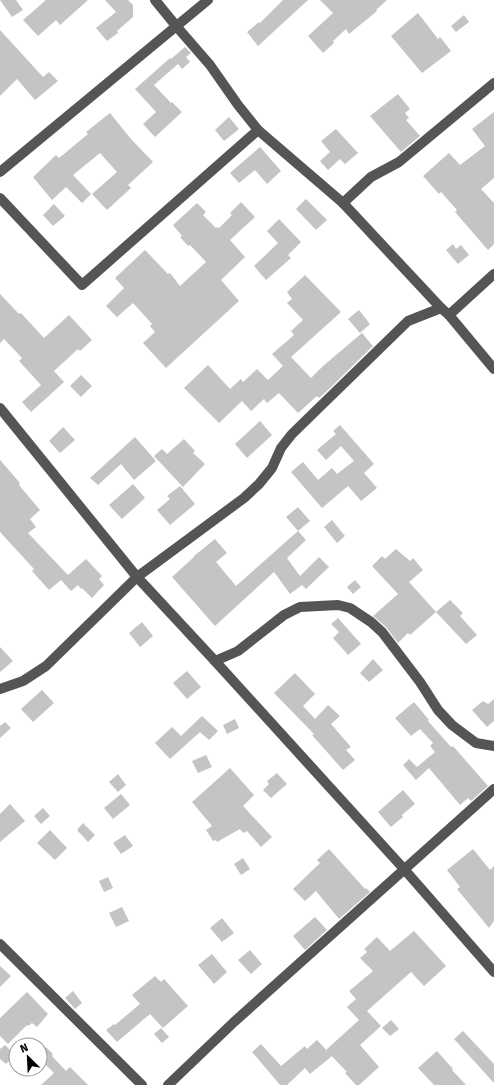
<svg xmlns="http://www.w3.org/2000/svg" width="494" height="1085" font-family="'Fira Sans',sans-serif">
<rect width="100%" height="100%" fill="#fff"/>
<!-- building -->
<g fill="#c4c4c4">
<path d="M0,0H16L23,10L12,17Z"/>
<path d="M46,0H88L60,25L56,20L38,36L23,20Z"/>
<path d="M105,0H128L133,5V17L117,31L118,33L107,41L96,28L116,12Z"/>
<path d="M283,0H308L258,46L247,32L259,22L260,23Z"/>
<path d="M320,0H387L376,10L377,11L349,34L346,29L333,41L334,43L323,53L308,36L333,13Z"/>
<path d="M418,13L438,39L440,37L451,51L422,73L391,36Z"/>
<path d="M464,15L469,22L456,32L451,26Z"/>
<path d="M0,30L43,77L49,72L58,81L35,100L17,79L0,96Z"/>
<path d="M185,47L191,53L186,57L190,62L182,69L178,64L154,85L171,103L172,102L182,112L155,137L143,124L156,112L135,89L170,58L171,59Z"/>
<path d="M398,94L410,109L405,113L409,118L406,120L420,136L401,152L370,116Z"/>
<path d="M494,112V178L481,189L494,203V244L488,250L455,212L457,210L441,192L439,194L423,176L449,153L460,165L485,146L472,129Z"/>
<path d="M110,113L131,139L153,162L128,185L131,188L107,210L92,194L117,172L100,153L73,175L91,194L82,203L66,187L52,200L33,177L56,155L59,158L88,134L86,132Z"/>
<path d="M229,117L239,129L224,141L215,130Z"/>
<path d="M336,129L358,153L345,164L340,159L328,170L320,161L330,152L321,141Z"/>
<path d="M260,147L281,171L267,184L255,170L239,183L230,173Z"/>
<path d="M306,199L327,220L316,230L296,209Z"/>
<path d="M241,202L255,217L230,240L245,257L221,280L239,301L166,368L143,343L155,332L150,326L152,324L133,303L117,317L106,306L124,288L115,278L145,250L168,274L170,273L180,286L206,262L190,245L188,246L180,237L182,236L173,225L197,203L206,212L203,215L216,228L218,227L219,228L232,215L230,213Z"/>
<path d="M54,204L65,216L53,226L43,215Z"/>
<path d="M279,219L301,242L288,255L291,258L266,280L254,266L278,243L267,231Z"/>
<path d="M453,244L456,249L461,245L469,255L458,264L446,250Z"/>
<path d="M305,275L341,312L291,357L311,378L323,366L362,333L373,346L327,391L319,398L317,396L298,413L279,393L267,403L264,399L251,411L242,401L219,423L184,388L208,365L230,389L241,379L243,382L257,369L268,380L283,366L272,354L294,335L291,331L303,320L287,303L292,299L287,292Z"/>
<path d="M0,294L19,314L21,313L44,338L69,315L92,340L80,351L78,349L54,371L64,382L31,412L22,402L41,385L19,361L22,358L4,339L0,343Z"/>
<path d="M359,310L370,324L360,333L348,319Z"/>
<path d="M81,375L92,386L81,397L70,386Z"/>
<path d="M260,421L272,435L247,458L235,444Z"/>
<path d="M340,425L374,464L364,473L377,488L361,501L348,486L322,508L291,472L303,462L318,480L332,468L337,474L354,461L341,446L326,460L317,450L336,434L333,431Z"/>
<path d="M63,427L75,440L60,453L49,441Z"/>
<path d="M135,437L156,461L134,480L121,464L98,485L90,478Z"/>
<path d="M184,439L195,451L193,453L205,464L183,487L154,456L162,449L167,454Z"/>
<path d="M0,460L20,483L19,485L40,510L30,519L36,527L28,533L68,575L86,559L102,576L99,579L104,585L92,598L82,588L81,589L78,585L71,591L61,580L49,590L32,571L34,569L0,532Z"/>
<path d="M133,484L145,498L122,519L109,505Z"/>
<path d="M180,486L195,504L170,525L157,510L170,499L167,496Z"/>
<path d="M298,507L310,521L298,531L286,517Z"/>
<path d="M332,520L345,536L337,543L324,527Z"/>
<path d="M298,531L306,540L287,558L300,576L319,557L329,567L306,589L302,585L290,594L274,572L215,626L172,577L194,557V556L215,539L227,553L216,562L236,586Z"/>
<path d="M396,549L410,561L413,558L423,570L409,582L436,612L410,635L408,633L398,643L386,627L373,616L398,594L372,566L382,556L385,559Z"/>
<path d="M355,580L361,587L353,594L347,587Z"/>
<path d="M450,600L463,613L460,616L477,635L466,644L436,612Z"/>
<path d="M338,618L361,644L348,655L333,638L339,632L331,624Z"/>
<path d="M142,622L153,636L140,647L129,633Z"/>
<path d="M0,647L13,661L0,672Z"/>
<path d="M373,659L383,670L369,682L360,673Z"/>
<path d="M187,671L201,687L187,699L173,683Z"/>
<path d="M295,673L315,694L303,706L315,719L328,705L340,716L331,724L351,747L346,750L355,760L343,770L312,735L314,734L274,693Z"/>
<path d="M42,690L54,703L33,722L21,709Z"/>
<path d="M494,699V721L487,727L472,710L483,701L488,704Z"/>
<path d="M414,702L429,720L428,721L451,747L453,746L488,786L471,801L468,798L460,805L429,768L416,780L403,765L409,759L417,767L435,752L430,746L433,743L420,729L411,736L395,718Z"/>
<path d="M202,716L218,731L209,740L200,732L170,759L155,743L172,727L181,736Z"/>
<path d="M235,719L239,728L227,734L223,725Z"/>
<path d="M5,722L11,728L0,738V726Z"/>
<path d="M206,755L212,767L198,773L192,761Z"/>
<path d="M230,768L254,795L243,806L272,837L261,847L247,831L243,833L240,829L217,842L216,840L213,841L206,830L212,826L192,802Z"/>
<path d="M277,773L287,784L271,798L263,790L269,784L267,781Z"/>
<path d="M118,774L126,785L118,792L109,782Z"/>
<path d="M403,790L415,804L402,815L403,817L391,827L378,812Z"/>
<path d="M121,794L130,805L113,819L104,808Z"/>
<path d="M10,804L25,821L0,842V814Z"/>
<path d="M43,808L50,816L41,824L34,816Z"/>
<path d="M83,823L95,835L88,842L77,830Z"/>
<path d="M50,830L67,848L55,860L37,843Z"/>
<path d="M125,835L133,846L121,854L113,843Z"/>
<path d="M329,849L365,889L366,888L370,892L339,919L316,891L305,901L293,889L320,863L317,860Z"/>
<path d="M473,849L490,870L494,866V921L489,928L457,889L460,887L447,870Z"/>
<path d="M243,858L250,869L241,875L234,864Z"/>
<path d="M108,877L113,888L104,892L99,881Z"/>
<path d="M122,907L129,921L116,927L109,913Z"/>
<path d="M315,917L327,930L305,950L293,936Z"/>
<path d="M222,918L234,933L222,942L210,928Z"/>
<path d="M414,931L446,966L424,986L411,972L367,1011L381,1026L360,1045L379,1067L359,1085H356L345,1073L347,1072L326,1050L359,1020L347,1007L356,999L349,991L373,971L360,958L367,952L364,949L377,937L390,951Z"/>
<path d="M250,950L262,964L251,974L238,960Z"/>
<path d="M212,954L227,972L214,984L198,965Z"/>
<path d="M0,966L11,976L0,987Z"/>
<path d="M155,976L161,982L164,979L188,1006L163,1028L150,1014L117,1042L106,1030L114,1024L115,1025L140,1004L132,995Z"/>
<path d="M73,991L82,1003L75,1009L65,998Z"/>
<path d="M27,992L48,1014L37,1027L32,1023L28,1026L27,1025L8,1044L0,1036V1018Z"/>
<path d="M391,1020L399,1029L390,1036L382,1028Z"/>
<path d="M161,1028L169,1037L162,1043L154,1034Z"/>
<path d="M463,1031L494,1064V1083L454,1039Z"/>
<path d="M317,1040L332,1056L310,1074L305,1068L287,1085H280L252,1052L261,1044L281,1066L305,1046L307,1049Z"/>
<path d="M5,1045L15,1055L6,1064L0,1059V1049Z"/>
<path d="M46,1047L53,1054L52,1056L66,1071L70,1067L88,1085H41L54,1073L40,1059V1053Z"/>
<path d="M437,1051L453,1069L452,1070L466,1085H434L418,1068Z"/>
</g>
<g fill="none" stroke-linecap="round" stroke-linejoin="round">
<!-- minor -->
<g stroke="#555" stroke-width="10">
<path d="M155,0L177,27L210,65L238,105L258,130L343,203L441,308L449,315L494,369"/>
<path d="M0,172L208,0"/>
<path d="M0,198L82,285L258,130"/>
<path d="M343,203L371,177L399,162L494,83"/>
<path d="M449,315L494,274"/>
<path d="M0,408L137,577L215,661L404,869L494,972"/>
<path d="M215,661L238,651L284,615L300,607L338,605L350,608L371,622L382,632L420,682L438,710L452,725L476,743L494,746"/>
<path d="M0,689L23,681L46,666L137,577L244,498L259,484L272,468L281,448L292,434L408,321L441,308"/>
<path d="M0,944L142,1085"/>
<path d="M168,1085L234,1022L494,789"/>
</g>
</g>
<!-- north arrow -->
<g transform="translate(28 1057) rotate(336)"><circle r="19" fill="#ffffff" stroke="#999999"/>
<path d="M0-3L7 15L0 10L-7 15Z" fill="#000000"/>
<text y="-6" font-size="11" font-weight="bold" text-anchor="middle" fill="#000000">N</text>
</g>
</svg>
